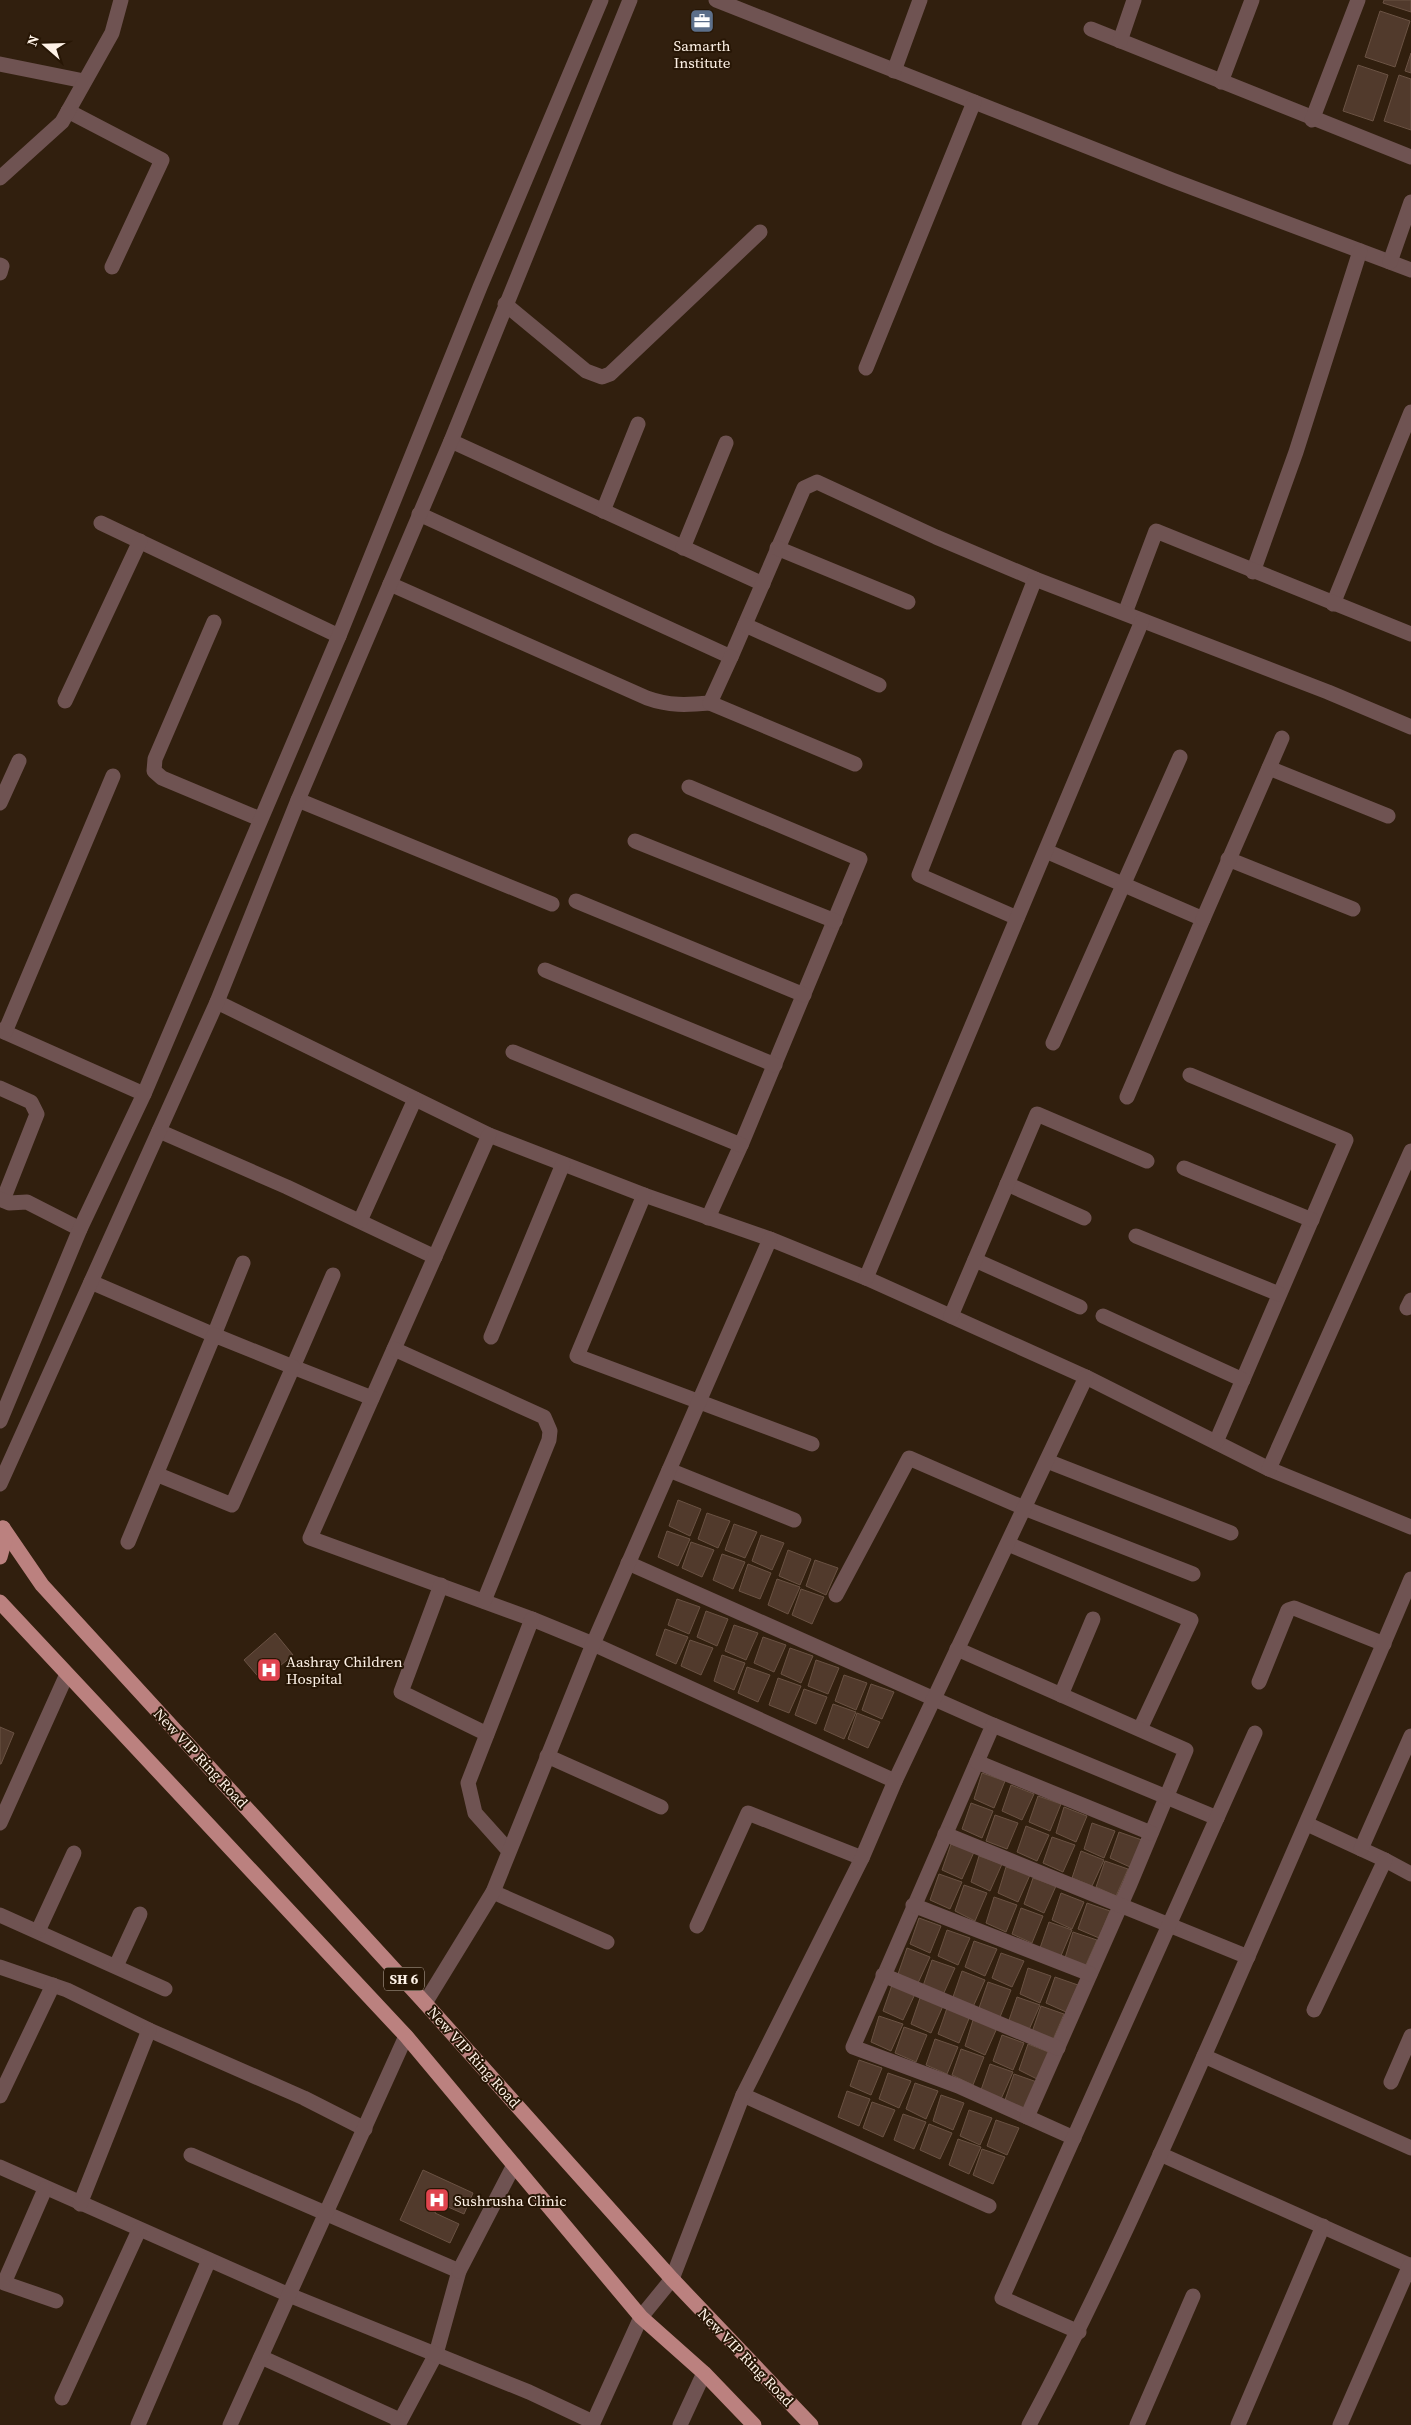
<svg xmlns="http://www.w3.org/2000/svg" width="1411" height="2425" font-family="'Source Serif 4',serif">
<rect width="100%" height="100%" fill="#311f0e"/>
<!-- building -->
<g fill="#513a2c" stroke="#6a5243">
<path d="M1384,0H1411V12L1383,3Z"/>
<path d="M1380,11L1410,21L1395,67L1365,57Z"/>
<path d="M1411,53V73L1405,71Z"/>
<path d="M1358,65L1388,75L1373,121L1343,111Z"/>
<path d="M1399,75L1411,79V130L1384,121Z"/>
<path d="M678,1500L701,1509L690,1536L669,1526Z"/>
<path d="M707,1513L730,1521L718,1548L698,1539Z"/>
<path d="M734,1524L757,1532L745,1558L725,1550Z"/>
<path d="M667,1531L690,1539L678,1566L658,1557Z"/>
<path d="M761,1535L784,1543L772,1570L752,1561Z"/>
<path d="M691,1542L714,1550L702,1577L682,1568Z"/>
<path d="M788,1550L811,1559L800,1585L779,1576Z"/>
<path d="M722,1554L745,1562L733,1589L713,1580Z"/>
<path d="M815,1560L838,1568L826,1595L806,1586Z"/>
<path d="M748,1564L771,1573L760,1599L739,1591Z"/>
<path d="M777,1579L800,1587L788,1614L768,1605Z"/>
<path d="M801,1589L824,1597L812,1624L792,1615Z"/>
<path d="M677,1599L700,1607L689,1634L668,1625Z"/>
<path d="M706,1611L728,1619L717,1646L697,1637Z"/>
<path d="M734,1625L758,1633L746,1660L725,1651Z"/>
<path d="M665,1629L688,1637L676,1664L656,1655Z"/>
<path d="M275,1633L293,1655L262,1681L244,1660Z"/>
<path d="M763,1637L786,1645L774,1672L754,1663Z"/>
<path d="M690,1640L713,1648L701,1675L681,1666Z"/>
<path d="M790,1648L813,1656L801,1683L781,1674Z"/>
<path d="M722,1655L745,1663L734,1690L714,1681Z"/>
<path d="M816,1660L839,1668L828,1694L808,1686Z"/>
<path d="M747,1667L770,1675L758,1702L738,1693Z"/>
<path d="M844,1675L867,1683L856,1710L835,1701Z"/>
<path d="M778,1678L801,1686L789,1713L769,1705Z"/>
<path d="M871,1684L894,1692L882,1719L862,1710Z"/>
<path d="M804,1689L827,1697L816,1724L795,1715Z"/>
<path d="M833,1704L856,1712L844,1739L824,1730Z"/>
<path d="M857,1713L880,1722L868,1748L848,1739Z"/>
<path d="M0,1727L14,1733L1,1764H0Z"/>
<path d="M982,1773L1005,1781L994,1808L974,1799Z"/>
<path d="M1011,1785L1034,1794L1022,1820L1002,1811Z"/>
<path d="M1038,1796L1061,1804L1050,1831L1029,1822Z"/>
<path d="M971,1803L993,1811L982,1838L962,1829Z"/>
<path d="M1064,1807L1087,1816L1076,1842L1056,1833Z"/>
<path d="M995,1815L1018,1823L1007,1849L986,1841Z"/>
<path d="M1092,1823L1115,1831L1104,1858L1084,1849Z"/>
<path d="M1026,1826L1049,1835L1037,1861L1017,1852Z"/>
<path d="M1119,1832L1142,1840L1130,1867L1110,1858Z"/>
<path d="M1052,1837L1075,1845L1063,1872L1043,1863Z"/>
<path d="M951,1844L974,1852L962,1879L942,1870Z"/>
<path d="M1081,1851L1104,1860L1092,1886L1072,1878Z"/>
<path d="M979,1856L1002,1864L990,1891L971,1882Z"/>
<path d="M1105,1861L1128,1869L1116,1896L1096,1887Z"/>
<path d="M1006,1867L1030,1875L1018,1902L998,1893Z"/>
<path d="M939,1874L962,1882L950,1909L930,1900Z"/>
<path d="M1033,1878L1056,1886L1044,1913L1024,1904Z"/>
<path d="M964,1885L987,1893L975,1921L955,1911Z"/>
<path d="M1061,1893L1084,1902L1072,1929L1052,1920Z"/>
<path d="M994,1897L1017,1905L1006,1932L986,1923Z"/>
<path d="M1087,1903L1110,1911L1099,1938L1078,1929Z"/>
<path d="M1021,1908L1043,1916L1032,1943L1012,1934Z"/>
<path d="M919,1918L941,1926L930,1953L910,1944Z"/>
<path d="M1049,1922L1072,1930L1060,1958L1040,1948Z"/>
<path d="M947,1930L970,1938L958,1965L938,1956Z"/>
<path d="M1073,1932L1097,1940L1085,1967L1065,1958Z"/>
<path d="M974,1941L997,1949L985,1976L965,1967Z"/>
<path d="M907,1948L930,1957L918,1983L898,1974Z"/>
<path d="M1001,1953L1024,1961L1012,1987L992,1978Z"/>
<path d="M932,1960L955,1968L943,1995L923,1986Z"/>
<path d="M1028,1968L1051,1976L1040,2003L1020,1994Z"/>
<path d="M962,1971L985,1980L973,2007L953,1997Z"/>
<path d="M1055,1977L1078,1985L1066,2012L1046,2003Z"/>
<path d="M988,1982L1011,1990L1000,2017L979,2008Z"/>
<path d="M892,1985L915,1994L903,2020L883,2011Z"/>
<path d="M1017,1997L1040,2005L1028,2032L1008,2023Z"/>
<path d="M920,1998L943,2006L931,2033L911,2024Z"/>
<path d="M1041,2006L1064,2014L1052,2042L1032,2032Z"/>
<path d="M947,2008L970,2016L959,2043L938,2034Z"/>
<path d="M879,2016L903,2024L891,2051L871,2042Z"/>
<path d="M973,2020L997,2028L985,2055L965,2046Z"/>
<path d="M904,2027L927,2035L916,2062L895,2053Z"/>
<path d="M1002,2035L1024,2043L1013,2070L993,2061Z"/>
<path d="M935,2039L958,2047L947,2074L926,2065Z"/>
<path d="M1028,2044L1051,2053L1039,2080L1019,2070Z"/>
<path d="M961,2049L984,2057L973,2085L952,2075Z"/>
<path d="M859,2060L882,2068L871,2095L850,2086Z"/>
<path d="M990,2064L1013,2072L1001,2099L981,2090Z"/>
<path d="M888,2073L911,2081L899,2108L879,2099Z"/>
<path d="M1014,2074L1037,2082L1025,2109L1005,2100Z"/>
<path d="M915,2083L938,2091L926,2119L906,2109Z"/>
<path d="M847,2091L870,2099L859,2126L838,2117Z"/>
<path d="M941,2095L964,2103L953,2130L933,2121Z"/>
<path d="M872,2102L895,2110L883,2137L863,2128Z"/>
<path d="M969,2110L992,2118L980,2145L960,2136Z"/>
<path d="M903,2114L926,2122L914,2149L894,2140Z"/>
<path d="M996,2120L1019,2128L1007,2155L987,2146Z"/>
<path d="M929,2124L952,2133L940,2159L920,2150Z"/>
<path d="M958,2139L981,2147L969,2174L949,2165Z"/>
<path d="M982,2149L1005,2157L993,2184L973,2175Z"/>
<path d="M423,2170L473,2193L464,2214L439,2203L435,2213L459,2224L450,2243L400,2220Z"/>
</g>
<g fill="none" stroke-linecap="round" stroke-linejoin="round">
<!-- minor -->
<g stroke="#6f5352" stroke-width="15">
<path d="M716,0L1172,180L1411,270"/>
<path d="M1091,29L1411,157"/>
<path d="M1120,41L1134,0"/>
<path d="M0,64L84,81"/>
<path d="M894,71L920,0"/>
<path d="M1221,82L1252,0"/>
<path d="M68,111L162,160L112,267"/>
<path d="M1312,120L1358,0"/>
<path d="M0,178L62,122L112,33L121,0"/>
<path d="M1390,262L1411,202"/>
<path d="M0,265L2,266L0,273"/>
<path d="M505,304L586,371L602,377L610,374L760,232"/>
<path d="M866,368L974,102"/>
<path d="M451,441L763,584"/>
<path d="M603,511L638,424"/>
<path d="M419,514L731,657L804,488L817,482L936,537L1035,579"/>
<path d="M101,523L339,636"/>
<path d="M683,548L726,443"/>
<path d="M777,548L908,602"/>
<path d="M1253,572L1296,452L1360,251"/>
<path d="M390,584L647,698C669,706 687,705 710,703"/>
<path d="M1333,604L1411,412"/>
<path d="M1125,613L1156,531L1411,634"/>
<path d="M214,622L155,759L154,771L162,778L260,819"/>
<path d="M745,625L879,685"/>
<path d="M731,657L710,703L855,764"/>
<path d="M65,701L140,541"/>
<path d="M1269,768L1388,816"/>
<path d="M689,787L860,859L741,1145L708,1218"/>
<path d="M298,800L552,904"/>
<path d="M0,803L19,761"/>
<path d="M635,841L835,921"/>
<path d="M1046,851L1203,919L1127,1097"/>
<path d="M1228,859L1353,909"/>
<path d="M576,901L804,995"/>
<path d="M1017,918L919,875L1035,579L1328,692L1411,727"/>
<path d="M1203,919L1282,738"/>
<path d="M545,970L775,1065"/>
<path d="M217,1002L489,1135L644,1195L770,1239L866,1278L1086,1377L1269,1469L1411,1527"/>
<path d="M0,1030L144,1094"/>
<path d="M5,1032L113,776"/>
<path d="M1053,1043L1180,757"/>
<path d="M513,1052L741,1145"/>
<path d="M1190,1075L1346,1140L1216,1442"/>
<path d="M0,1088L31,1102L37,1114L3,1200"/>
<path d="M159,1131L287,1187L435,1257"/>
<path d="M489,1135L310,1538L532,1619L593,1644L895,1781"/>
<path d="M1184,1168L1312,1220"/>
<path d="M1007,1184L1084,1218"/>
<path d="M644,1195L577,1356L812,1444"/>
<path d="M0,1199L9,1203L27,1202L80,1229"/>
<path d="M360,1221L415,1099"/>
<path d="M1136,1236L1279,1294"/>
<path d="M975,1260L1080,1307"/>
<path d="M333,1275L293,1367L372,1398"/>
<path d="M866,1278L1142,621"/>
<path d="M91,1282L214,1335L243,1263"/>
<path d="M1407,1308L1411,1300"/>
<path d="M951,1316L1037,1114L1147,1161"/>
<path d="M1103,1316L1243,1380"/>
<path d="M491,1337L563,1164"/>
<path d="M394,1349L544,1417L550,1431L549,1440L484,1601"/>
<path d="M0,1421L80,1229L144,1094L339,636L480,287L601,0"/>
<path d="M1047,1461L1231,1533"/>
<path d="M1269,1469L1411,1151"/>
<path d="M669,1470L794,1520"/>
<path d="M0,1484L217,1002L298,800L451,441L630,0"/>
<path d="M128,1542L214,1335L293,1367L232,1505L156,1474"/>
<path d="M1008,1544L1191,1620L1140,1729"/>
<path d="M628,1563L993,1725L853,2047L958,2086L1074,2138"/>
<path d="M441,1585L401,1692L487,1734"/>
<path d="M836,1595L909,1458L1024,1508L1193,1574"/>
<path d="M957,1649L1186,1750L1130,1884L1027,2117"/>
<path d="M1259,1682L1288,1610L1294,1608L1384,1644"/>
<path d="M1061,1695L1093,1619"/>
<path d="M993,1725L1217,1818"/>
<path d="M547,1756L661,1807"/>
<path d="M977,1762L1151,1833"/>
<path d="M0,1823L67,1674"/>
<path d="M1307,1824L1385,1860L1411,1874"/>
<path d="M945,1834L1248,1957"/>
<path d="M1361,1849L1411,1736"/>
<path d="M509,1851L475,1813L468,1783L532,1619"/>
<path d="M493,1892L607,1942"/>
<path d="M913,1905L1090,1974"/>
<path d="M0,1915L165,1989"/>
<path d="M697,1926L748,1813L862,1858"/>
<path d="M38,1931L74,1853"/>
<path d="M116,1966L140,1914"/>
<path d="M0,1967L67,1990L149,2030L304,2098L365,2129"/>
<path d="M883,1975L1058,2048"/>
<path d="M425,2003L493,1892L593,1644L770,1239"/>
<path d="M1314,2010L1385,1860"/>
<path d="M1204,2056L1411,2148"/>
<path d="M1391,2082L1411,2036"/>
<path d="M743,2095L989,2206"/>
<path d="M0,2096L53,1985"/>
<path d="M1160,2154L1411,2266"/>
<path d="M191,2155L459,2271L436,2354L398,2425"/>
<path d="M0,2167L289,2295L529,2392L593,2422"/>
<path d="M45,2189L4,2283L56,2301"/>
<path d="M80,2204L149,2030"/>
<path d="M459,2271L514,2165"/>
<path d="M1079,2332L1002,2298L1255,1733"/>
<path d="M261,2357L400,2420"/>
<path d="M62,2398L139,2230"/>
<path d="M138,2425L209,2260"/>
<path d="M230,2425L406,2036"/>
<path d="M592,2425L641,2317L672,2279L743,2095L862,1858L895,1781L1086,1377"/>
<path d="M680,2425L704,2373"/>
<path d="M1029,2425C1101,2291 1162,2151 1224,2011C1287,1867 1350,1724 1411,1579"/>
<path d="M1137,2425L1193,2296"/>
<path d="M1238,2425L1323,2226"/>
<path d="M1340,2425L1410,2265"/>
</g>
<!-- major -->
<g stroke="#bb817f" stroke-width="15">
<path d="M3,1528L42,1585L425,2003L672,2279L811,2425"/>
<path d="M0,1557L5,1539L3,1528"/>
<path d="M0,1602L406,2036L641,2317L704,2373L754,2425"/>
</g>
</g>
<!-- icons -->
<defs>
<symbol id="office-square" viewBox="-11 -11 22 22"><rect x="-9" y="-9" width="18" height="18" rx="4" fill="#5c6f8a" stroke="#271605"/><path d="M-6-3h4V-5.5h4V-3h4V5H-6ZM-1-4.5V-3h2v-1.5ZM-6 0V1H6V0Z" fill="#fff"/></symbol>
<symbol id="hospital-square" viewBox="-11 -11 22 22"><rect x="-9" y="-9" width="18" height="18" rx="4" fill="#e0444e" stroke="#271605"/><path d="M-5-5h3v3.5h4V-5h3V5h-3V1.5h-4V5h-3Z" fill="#fff"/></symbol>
</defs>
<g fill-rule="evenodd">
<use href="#office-square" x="688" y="7" width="28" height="28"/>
<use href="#hospital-square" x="255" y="1656" width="28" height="28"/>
<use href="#hospital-square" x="423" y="2186" width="28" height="28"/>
</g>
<g text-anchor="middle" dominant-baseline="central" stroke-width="4" stroke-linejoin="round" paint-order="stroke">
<!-- shield labels -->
<rect fill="#271605" stroke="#beb0a3" stroke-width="1" x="384" y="1967.5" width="40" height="23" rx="4"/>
<g font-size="14" font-weight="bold" fill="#fef2e7">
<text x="404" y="1979">SH 6</text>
</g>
<!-- poi labels -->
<g font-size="15" fill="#fef2e7" stroke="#271605" text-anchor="start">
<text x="702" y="45" text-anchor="middle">Samarth<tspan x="702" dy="17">Institute</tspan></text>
<text x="286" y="1661">Aashray Children<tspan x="286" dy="17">Hospital</tspan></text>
<text x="454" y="2200">Sushrusha Clinic</text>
</g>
<!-- street labels -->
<g font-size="15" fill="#fef2e7" stroke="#271605">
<text transform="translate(201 1758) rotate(47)">New VIP Ring Road</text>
<text transform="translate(474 2057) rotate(48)">New VIP Ring Road</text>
<text transform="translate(746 2357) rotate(46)">New VIP Ring Road</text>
</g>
</g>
<!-- north arrow -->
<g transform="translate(45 45) rotate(290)" stroke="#271605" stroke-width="4" paint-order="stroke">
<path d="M0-4L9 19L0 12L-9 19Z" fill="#fef2e7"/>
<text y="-8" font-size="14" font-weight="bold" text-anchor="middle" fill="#fef2e7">N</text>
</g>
</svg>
